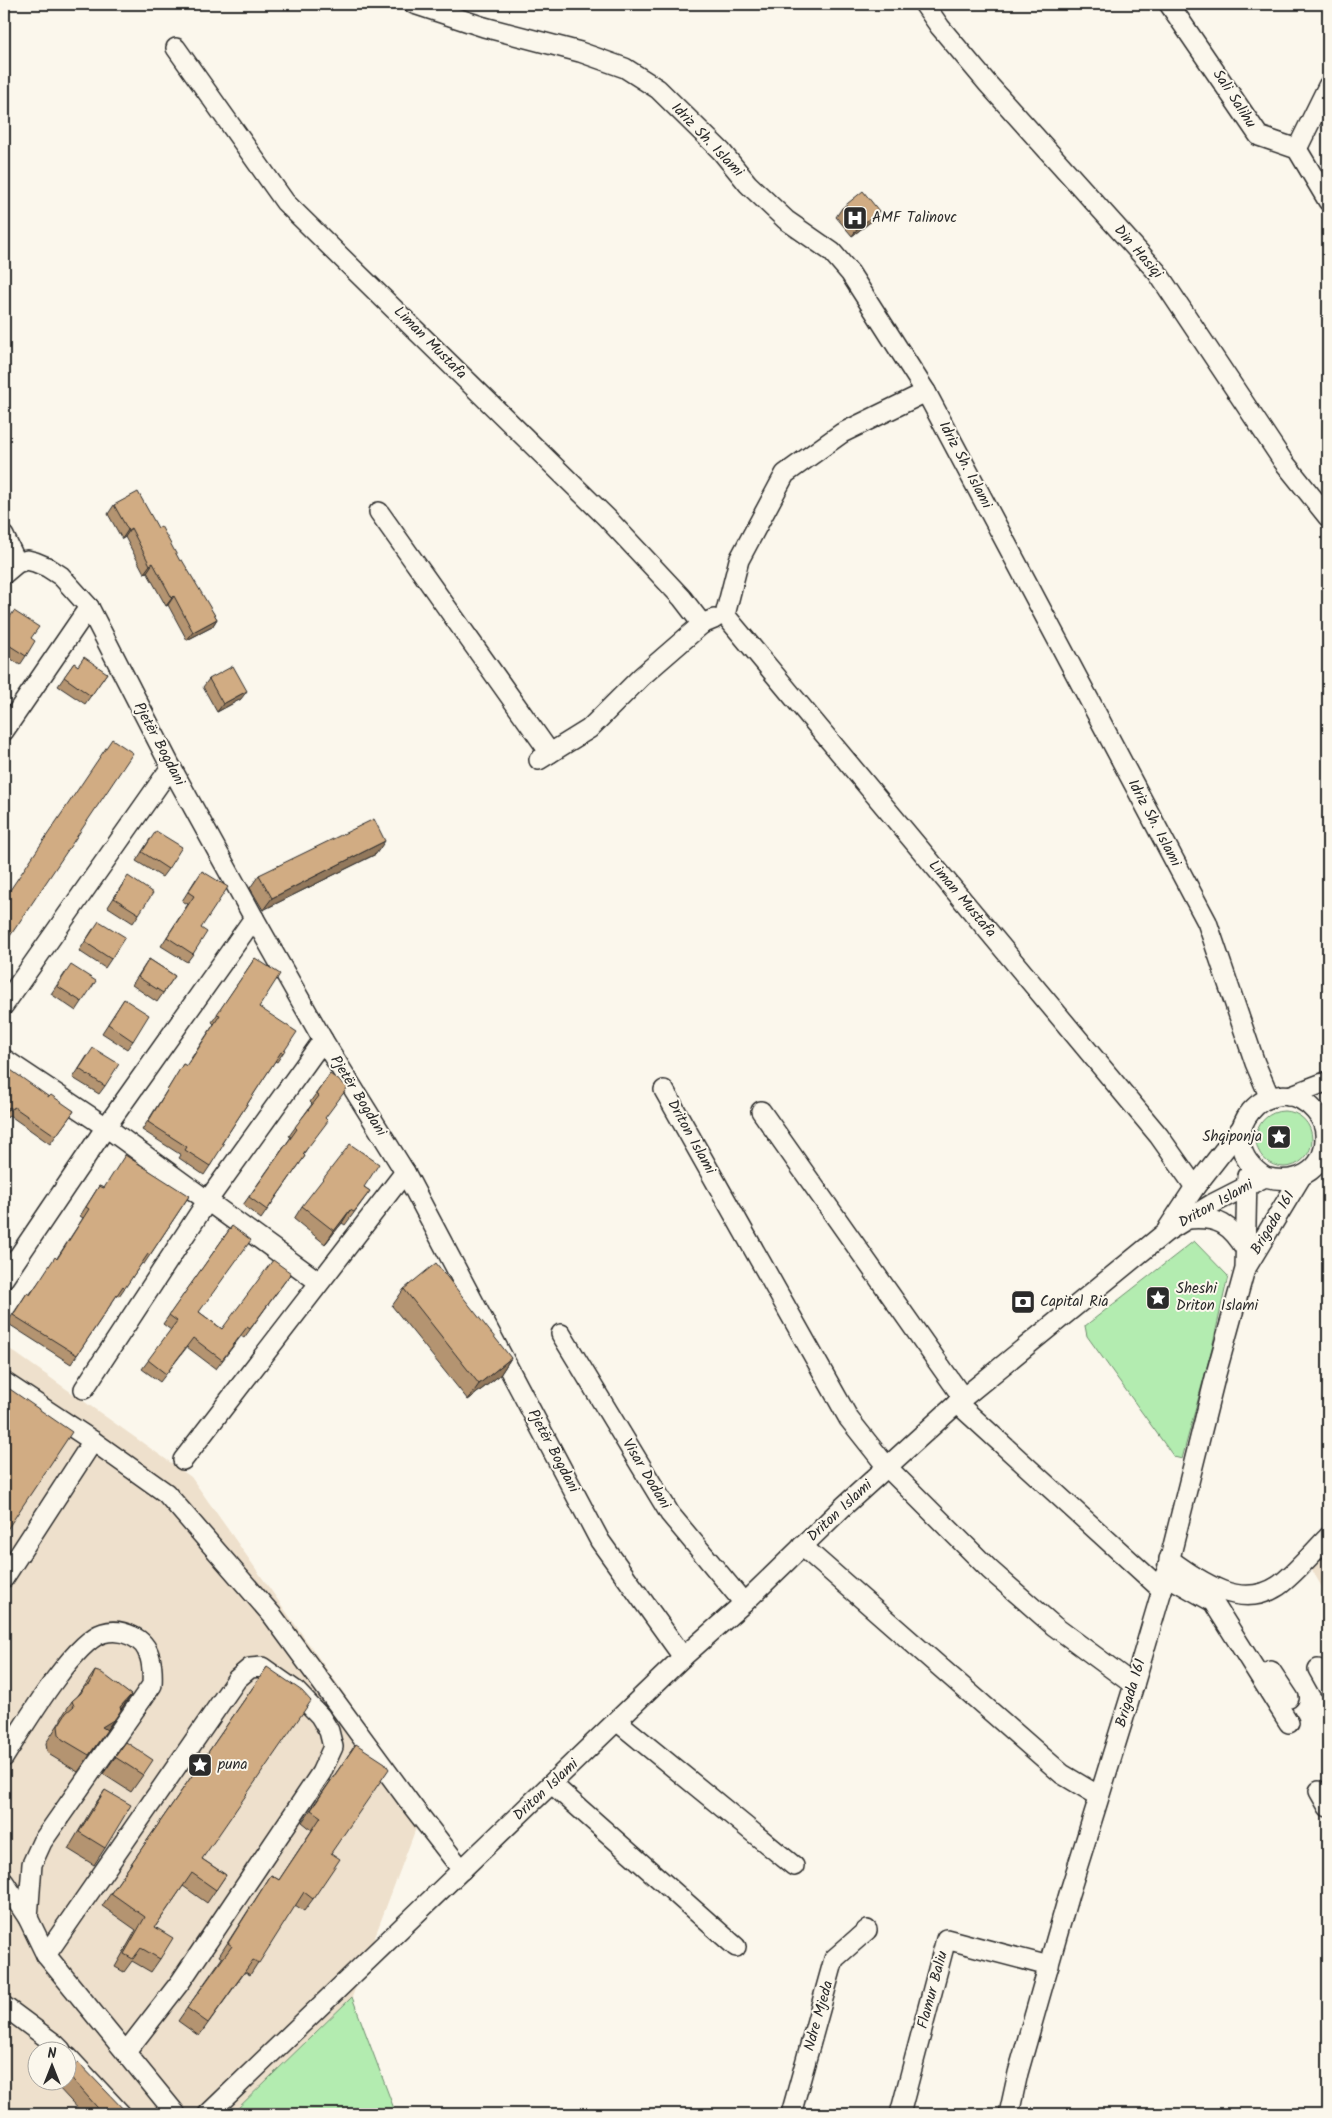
<svg xmlns="http://www.w3.org/2000/svg" width="1332" height="2118" font-family="Kalam,sans-serif">
<rect width="100%" height="100%" fill="#fbf7ec"/>
<filter id="ink" filterUnits="userSpaceOnUse"><feTurbulence type="fractalNoise" baseFrequency=".02" numOctaves="2"/><feDisplacementMap in="SourceGraphic" scale="10" xChannelSelector="R" yChannelSelector="G"/><feConvolveMatrix kernelMatrix="1 2 1 2 8 2 1 2 1" color-interpolation-filters="sRGB"/></filter>
<g filter="url(#ink)">
<!-- built -->
<g fill="#eee0cc" fill-rule="evenodd">
<path d="M4,1345L191,1477L424,1807L352,1997L232,2114H4ZM38,2050H68V2080H38Z"/>
<path d="M1328,1535V1598L1306,1559Z"/>
</g>
<!-- green -->
<g fill="#b3ecb0" stroke="#6f8c6e">
<circle cx="1284" cy="1139" r="28"/>
<path d="M1194,1241L1228,1276L1212,1348L1182,1459L1174,1457L1087,1336L1085,1326Z"/>
<path d="M352,1997L396,2114H232Z"/>
</g>
<g fill="none" stroke-linecap="round" stroke-linejoin="round">
<defs>
<g id="minor">
<path d="M414,4L484,27L580,52L625,68L658,89L721,151L748,184L786,220L832,252L850,273L926,392L1207,922L1255,1063L1270,1098"/>
<path d="M924,4L940,27L988,84L1157,272L1283,461L1328,517"/>
<path d="M1169,4L1259,136L1297,149L1328,201"/>
<path d="M176,48L285,202L607,518L682,598L702,624"/>
<path d="M1297,149L1328,86"/>
<path d="M926,392L842,433L785,474L739,560L725,615L1159,1136L1195,1187"/>
<path d="M379,512L550,753"/>
<path d="M4,536L17,563"/>
<path d="M4,574L17,563L27,560L35,562L47,567L61,576L89,607L171,767L254,918L323,1040L405,1172L600,1541L683,1657"/>
<path d="M4,731L89,607"/>
<path d="M539,760L589,729L641,677L702,624L714,619"/>
<path d="M4,1005L171,767"/>
<path d="M4,1059L106,1127L319,1282"/>
<path d="M664,1090L849,1419L887,1467L990,1570L1054,1626L1134,1685"/>
<path d="M1289,1096L1328,1081"/>
<path d="M761,1111L963,1398"/>
<path d="M1188,1219C1218,1216 1231,1225 1246,1250"/>
<path d="M1168,1228L1195,1187L1242,1127"/>
<path d="M1246,1268L1301,1177"/>
<path d="M4,1278L106,1127L254,918"/>
<path d="M561,1334L670,1514L744,1603"/>
<path d="M4,1382L93,1441L166,1493L272,1615L413,1807L462,1870"/>
<path d="M84,1389L208,1200L323,1040"/>
<path d="M957,1403L1162,1590"/>
<path d="M183,1460L405,1172"/>
<path d="M802,1546L1062,1774L1099,1796"/>
<path d="M1169,1559C1200,1581 1240,1611 1278,1586C1293,1576 1315,1550 1328,1537"/>
<path d="M1165,1575L1213,1602L1289,1723"/>
<path d="M4,1578L93,1441"/>
<path d="M1318,1669L1328,1687"/>
<path d="M1271,1671L1289,1698"/>
<path d="M618,1722L794,1866"/>
<path d="M4,1757C22,1729 73,1642 103,1633C113,1630 122,1631 132,1636C152,1645 153,1667 152,1685L42,1842L32,1864L28,1918"/>
<path d="M552,1784L736,1947"/>
<path d="M1319,1791L1328,1807"/>
<path d="M4,1882L28,1918L46,1955"/>
<path d="M4,2006L55,2044L61,2050"/>
<path d="M126,2052L181,1981L321,1773L333,1747L329,1731L320,1716L296,1691L262,1667L250,1668L237,1679L46,1955L176,2114"/>
<path d="M68,2057L121,2114"/>
<path d="M208,2114L683,1657L744,1603L844,1506L963,1398L1166,1232L1212,1204L1265,1177C1294,1185 1324,1173 1325,1139C1326,1129 1322,1119 1315,1111C1273,1063 1203,1137 1265,1177"/>
<path d="M791,2114L834,1959L867,1930"/>
<path d="M900,2114L946,1939L1049,1966"/>
<path d="M1009,2114L1018,2073L1069,1894L1134,1685L1162,1590L1216,1374L1245,1269L1247,1176"/>
</g>
</defs>
<!-- minor casing -->
<use href="#minor" stroke="#2b2b2b" stroke-width="22"/>
<!-- minor -->
<use href="#minor" stroke="#fbf7ec" stroke-width="19"/>
</g>
<!-- wall -->
<g fill="#b49471" stroke="#2b2b2b">
<path d="M842,208L879,211L873,220L852,236L836,217Z"/>
<path d="M114,505L158,528L217,619L212,627L187,640L168,605L166,606L147,572L144,573L125,537L122,539L108,514Z"/>
<path d="M4,625L31,638L26,656L20,665L4,654Z"/>
<path d="M74,663L78,666L107,673L85,704L58,686Z"/>
<path d="M209,679L241,699L217,712L203,687Z"/>
<path d="M150,839L168,869L162,877L136,861Z"/>
<path d="M376,854L263,910L250,888L259,875Z"/>
<path d="M196,879L201,928L193,954L187,962L161,946L188,904L182,901Z"/>
<path d="M122,885L139,914L133,923L108,907Z"/>
<path d="M93,929L111,959L105,968L79,951Z"/>
<path d="M255,958L259,1007L283,1053L277,1062L275,1061L222,1143L210,1166L204,1175L179,1158L181,1155L142,1130L178,1073L183,1064L186,1066L214,1024L212,1022Z"/>
<path d="M149,959L175,976L157,1002L132,985Z"/>
<path d="M65,973L82,1002L76,1011L51,994Z"/>
<path d="M124,999L133,1041L127,1049L102,1033Z"/>
<path d="M87,1056L105,1086L99,1094L73,1078Z"/>
<path d="M4,1074L74,1111L50,1144L9,1115L7,1118L4,1116Z"/>
<path d="M330,1074L325,1119L303,1155L305,1156L261,1219L243,1205L291,1137L289,1136L312,1104L310,1102Z"/>
<path d="M99,1186L103,1188L189,1196L144,1264L142,1263L119,1296L117,1295L71,1364L7,1323L27,1293L29,1295L57,1258L83,1218L80,1216Z"/>
<path d="M364,1187L370,1191L345,1225L342,1223L325,1244L294,1219L302,1206Z"/>
<path d="M232,1226L199,1312L222,1329L291,1273L244,1338L241,1336L216,1369L187,1347L160,1382L142,1369L171,1330L163,1324Z"/>
<path d="M404,1289L511,1358L500,1375L468,1400L392,1306Z"/>
<path d="M267,1667L202,1859L226,1875L207,1903L183,1886L155,1927L160,1959L151,1972L132,1961L124,1972L115,1967L136,1930L102,1906Z"/>
<path d="M95,1671L131,1695L78,1772L50,1755L47,1751L46,1743L61,1720V1718L72,1701L77,1697Z"/>
<path d="M126,1742L143,1775L131,1792L103,1774Z"/>
<path d="M356,1744L331,1853L313,1899L304,1911L295,1905L250,1975L245,1972L199,2036L178,2021L222,1958L219,1956L271,1875L279,1880L312,1830L302,1822Z"/>
<path d="M105,1790V1848L94,1865L68,1849L93,1807Z"/>
<path d="M68,2071L128,2114H83L57,2086L61,2080H68Z"/>
</g>
<!-- shaded-wall -->
<g fill="#92785c" stroke="#2b2b2b">
<path d="M879,211L873,220L852,236L858,228Z"/>
<path d="M131,528L125,537L122,539L128,530Z"/>
<path d="M153,563L147,572L144,573L150,565Z"/>
<path d="M174,596L168,605L166,606L172,598Z"/>
<path d="M217,619L212,627L187,640L193,632Z"/>
<path d="M247,691L241,699L217,712L223,704Z"/>
<path d="M385,841L376,854L263,910L272,898Z"/>
<path d="M350,1210L342,1223L325,1244L334,1231Z"/>
<path d="M511,1358L500,1375L468,1400L479,1384Z"/>
<path d="M131,1695L119,1712L103,1735L102,1727Z"/>
</g>
<!-- building -->
<g fill="#d1ac83" stroke="#2b2b2b">
<path d="M863,191L879,211L858,228L842,208Z"/>
<path d="M138,492L158,528L161,526L180,561L182,560L217,619L193,632L174,596L172,598L153,563L150,565L131,528L128,530L114,505Z"/>
<path d="M14,611L39,627L31,638L35,641L26,656L4,642V626Z"/>
<path d="M84,657L107,673L91,696L64,677L74,663L78,666Z"/>
<path d="M233,666L247,691L223,704L209,679Z"/>
<path d="M112,739L133,753L4,945V899Z"/>
<path d="M374,819L385,841L272,898L259,875Z"/>
<path d="M156,831L182,847L168,869L142,852Z"/>
<path d="M202,871L228,887L201,928L207,932L193,954L167,937L194,896L188,892Z"/>
<path d="M128,876L153,893L139,914L114,898Z"/>
<path d="M99,921L125,937L111,959L85,942Z"/>
<path d="M255,958L280,974L259,1007L297,1032L283,1053L281,1052L222,1143L224,1144L210,1166L185,1150L187,1147L148,1122L183,1064L187,1066L220,1015L217,1014Z"/>
<path d="M149,959L175,976L163,993L138,977Z"/>
<path d="M71,965L96,981L82,1002L57,986Z"/>
<path d="M124,999L149,1015L133,1041L108,1024Z"/>
<path d="M93,1048L119,1064L105,1086L79,1069Z"/>
<path d="M8,1068L49,1097L51,1095L74,1111L56,1136L14,1107L13,1109L9,1107L4,1115V1074Z"/>
<path d="M330,1074L348,1087L325,1118L328,1121L303,1154L305,1156L267,1210L249,1197L297,1129L295,1127L319,1096L316,1094Z"/>
<path d="M350,1144L379,1164L364,1187L370,1191L354,1212L350,1210L334,1231L302,1206Z"/>
<path d="M125,1155L189,1196L150,1255L148,1254L125,1288L123,1286L77,1355L13,1315L27,1293L30,1295L55,1257L57,1259L89,1209L86,1207L99,1186L104,1188Z"/>
<path d="M4,1201L7,1203L4,1208Z"/>
<path d="M232,1226L251,1240L199,1312L222,1329L273,1260L291,1273L250,1329L247,1327L222,1360L193,1338L166,1374L148,1360L177,1321L169,1315Z"/>
<path d="M436,1263L511,1358L479,1384L404,1289Z"/>
<path d="M4,1385L72,1432L4,1534Z"/>
<path d="M267,1667L302,1691L311,1701L202,1859L226,1875L216,1890L192,1873L155,1927L173,1938L160,1959L141,1948L133,1959L124,1954L145,1917L111,1893Z"/>
<path d="M95,1671L102,1673L131,1695L120,1707L121,1710L115,1719L102,1727L107,1730L89,1755L62,1739L59,1734L58,1726L66,1713L74,1706L72,1701L81,1693L84,1687L90,1684Z"/>
<path d="M126,1742L153,1760L143,1775L115,1757Z"/>
<path d="M356,1744L385,1763L389,1769L331,1853L340,1859L313,1899L304,1892L259,1963L253,1960L208,2023L187,2008L232,1946L228,1943L271,1875L279,1880L321,1817L311,1810Z"/>
<path d="M105,1790L131,1805L105,1848L79,1832Z"/>
<path d="M78,2062L128,2114H103L68,2074V2071Z"/>
</g>
</g>
<!-- icons -->
<defs>
<symbol id="hospital-square" viewBox="-11 -11 22 22"><rect x="-9" y="-9" width="18" height="18" rx="4" fill="#2b2b2b" stroke="#fbf7ec"/><path d="M-5-5h3v3.5h4V-5h3V5h-3V1.5h-4V5h-3Z" fill="#fff"/></symbol>
<symbol id="sight-square" viewBox="-11 -11 22 22"><rect x="-9" y="-9" width="18" height="18" rx="4" fill="#2b2b2b" stroke="#fbf7ec"/><path d="M0-6L1.8-2.2L6-1.7L2.9 1.2L3.7 5.4L0 3.3L-3.7 5.4L-2.9 1.2L-6-1.7L-1.8-2.2Z" fill="#fff"/></symbol>
<symbol id="bank-square" viewBox="-11 -11 22 22"><rect x="-9" y="-9" width="18" height="18" rx="4" fill="#2b2b2b" stroke="#fbf7ec"/><path d="M-6-4H6V4H-6ZM0-2.3a2.3 2.3 0 1 0 0 4.6a2.3 2.3 0 1 0 0-4.6Z" fill="#fff"/></symbol>
</defs>
<g fill-rule="evenodd">
<use href="#hospital-square" x="841" y="204" width="28" height="28"/>
<use href="#sight-square" x="1265" y="1123" width="28" height="28"/>
<use href="#sight-square" x="1144" y="1284" width="28" height="28"/>
<use href="#bank-square" x="1009" y="1288" width="28" height="28"/>
<use href="#sight-square" x="186" y="1751" width="28" height="28"/>
</g>
<g text-anchor="middle" dominant-baseline="central" stroke-width="4" stroke-linejoin="round" paint-order="stroke">
<!-- street labels -->
<g font-size="15" fill="#2b2b2b" stroke="#fbf7ec">
<text transform="translate(1234 99) rotate(57)">Sali Salihu</text>
<text transform="translate(707 140) rotate(46)">Idriz Sh. Islami</text>
<text transform="translate(1138 252) rotate(49)">Din Hasiqi</text>
<text transform="translate(430 343) rotate(45)">Liman Mustafa</text>
<text transform="translate(965 465) rotate(62)">Idriz Sh. Islami</text>
<text transform="translate(159 744) rotate(62)">Pjetër Bogdani</text>
<text transform="translate(1154 823) rotate(62)">Idriz Sh. Islami</text>
<text transform="translate(962 899) rotate(50)">Liman Mustafa</text>
<text transform="translate(358 1096) rotate(58)">Pjetër Bogdani</text>
<text transform="translate(691 1137) rotate(61)">Driton Islami</text>
<text transform="translate(1216 1204) rotate(-29)">Driton Islami</text>
<text transform="translate(1273 1223) rotate(-59)">Brigada 161</text>
<text transform="translate(553 1451) rotate(62)">Pjetër Bogdani</text>
<text transform="translate(646 1474) rotate(59)">Visar Dodani</text>
<text transform="translate(840 1511) rotate(-43)">Driton Islami</text>
<text transform="translate(1131 1693) rotate(-73)">Brigada 161</text>
<text transform="translate(546 1790) rotate(-43)">Driton Islami</text>
<text transform="translate(933 1990) rotate(-75)">Flamur Baliu</text>
<text transform="translate(819 2016) rotate(-74)">Ndre Mjeda</text>
</g>
<!-- poi labels -->
<g font-size="15" fill="#2b2b2b" stroke="#fbf7ec" text-anchor="start">
<text x="872" y="218">AMF Talinovc</text>
<text x="1262" y="1137" text-anchor="end">Shqiponja</text>
<text x="1176" y="1289">Sheshi<tspan x="1176" dy="17">Driton Islami</tspan></text>
<text x="1040" y="1302">Capital Ria</text>
<text x="218" y="1765">puna</text>
</g>
</g>
<!-- margin -->
<rect width="1332" height="2118" fill="none" stroke="#fbf7ec" stroke-width="20"/>
<rect x="10" y="10" width="1312" height="2098" fill="none" stroke="#2b2b2b" stroke-width="2" filter="url(#ink)"/>
<!-- north arrow -->
<g transform="translate(52 2066)"><circle r="24" fill="#fbf7ec" stroke="#a8a59f"/>
<path d="M0-4L9 19L0 12L-9 19Z" fill="#2b2b2b"/>
<text y="-8" font-size="14" font-weight="bold" text-anchor="middle" fill="#2b2b2b">N</text>
</g>
</svg>
